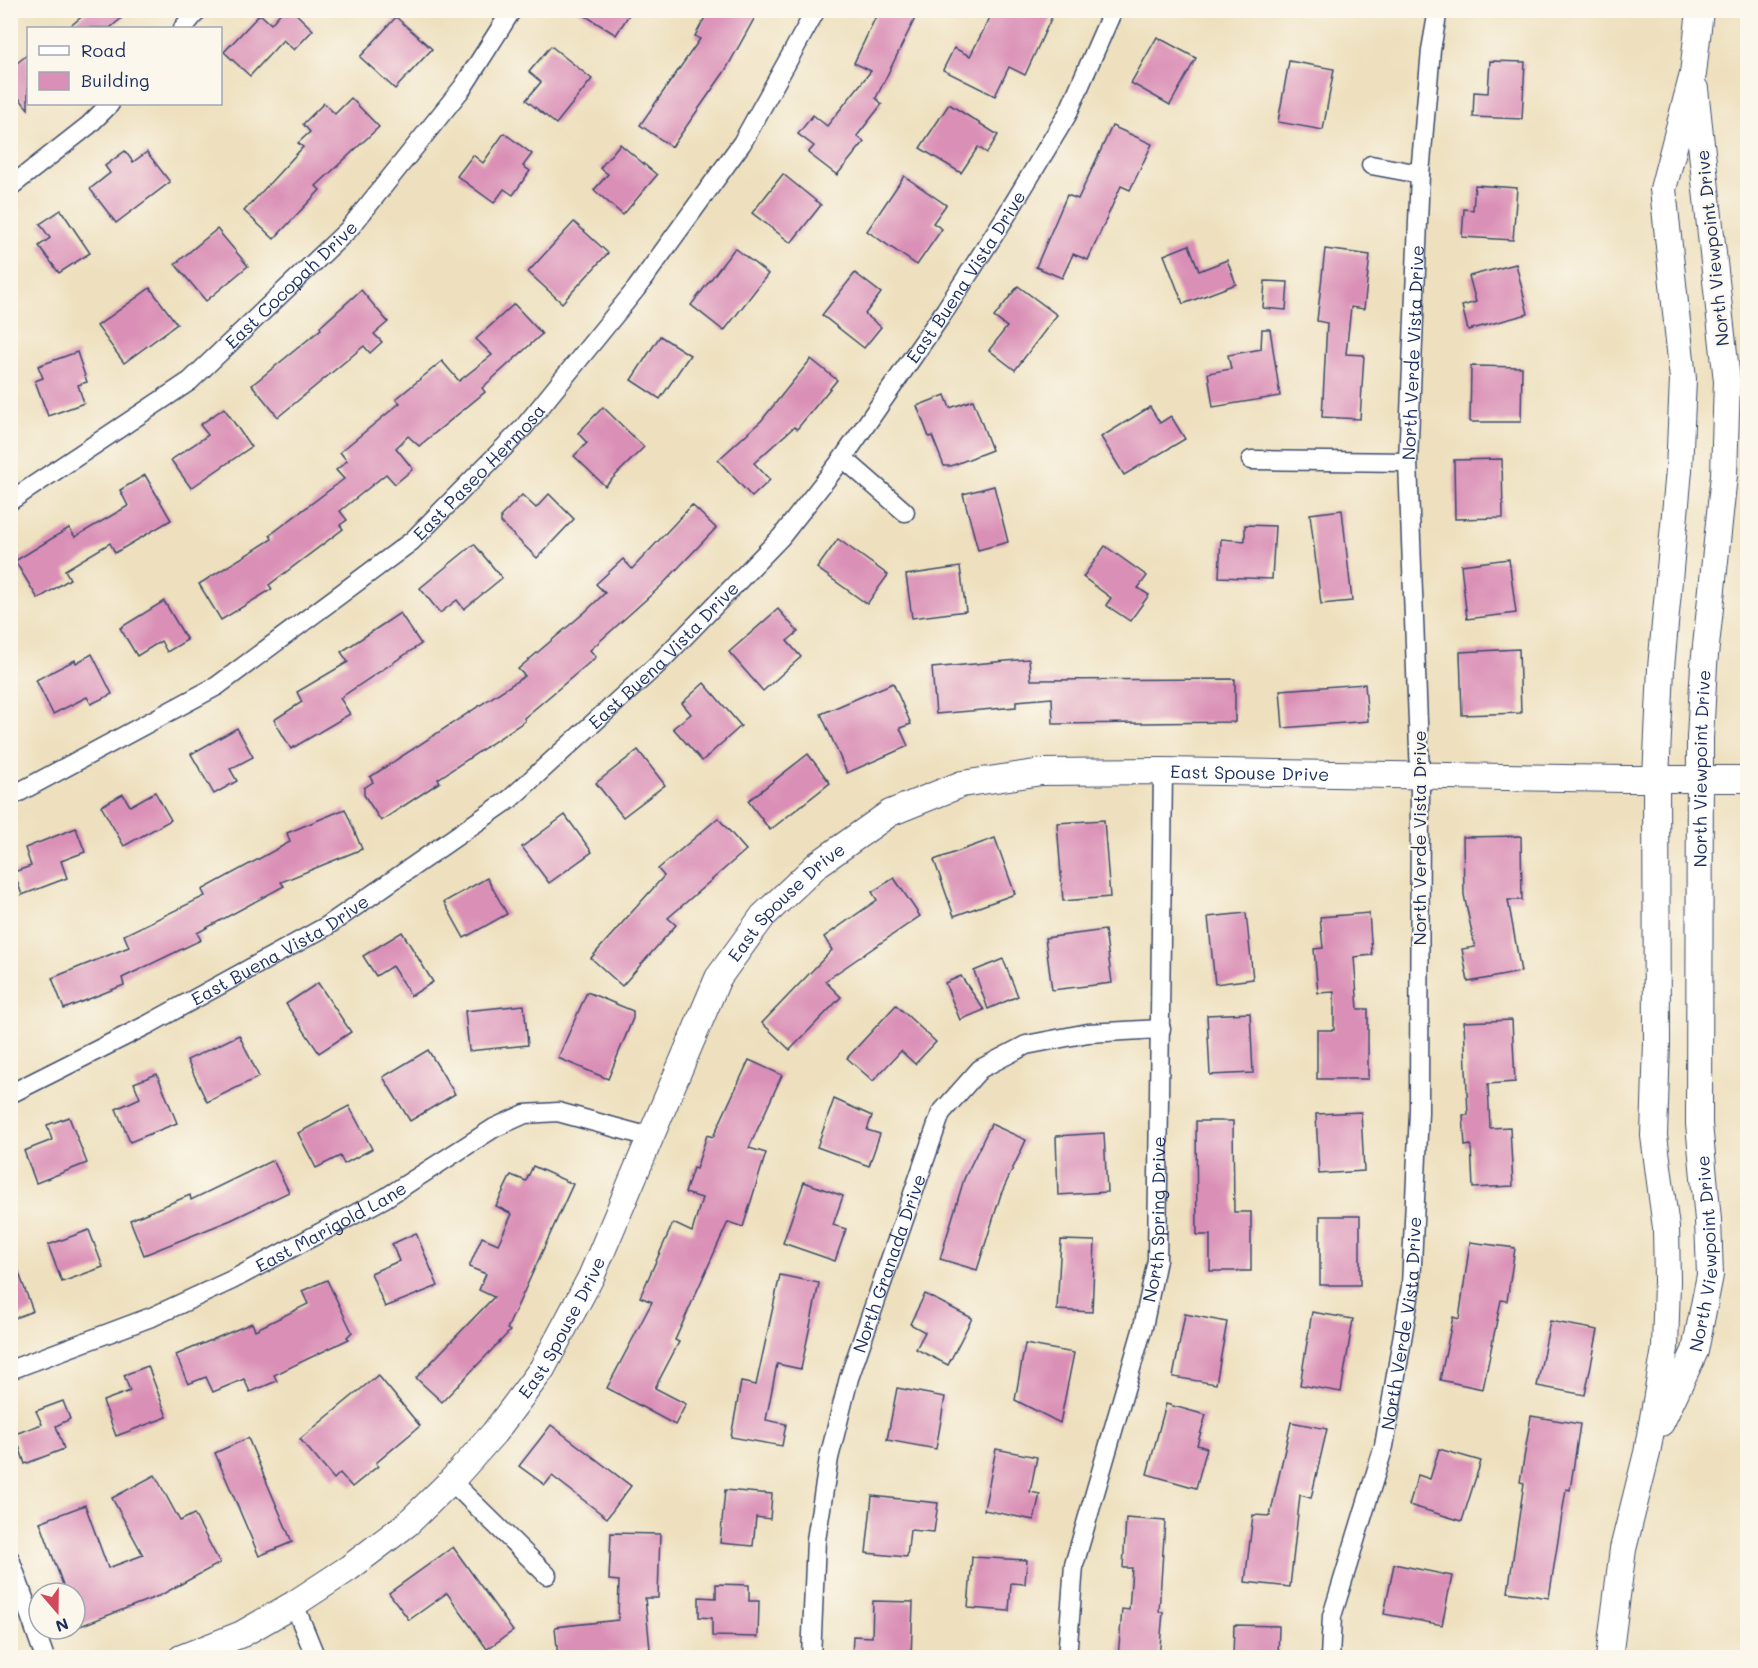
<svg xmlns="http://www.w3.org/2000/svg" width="1758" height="1668" font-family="Mali,sans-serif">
<rect width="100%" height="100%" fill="#fbf7ec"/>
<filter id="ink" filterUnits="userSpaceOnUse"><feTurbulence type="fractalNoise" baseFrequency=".0167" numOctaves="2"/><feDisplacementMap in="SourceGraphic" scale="12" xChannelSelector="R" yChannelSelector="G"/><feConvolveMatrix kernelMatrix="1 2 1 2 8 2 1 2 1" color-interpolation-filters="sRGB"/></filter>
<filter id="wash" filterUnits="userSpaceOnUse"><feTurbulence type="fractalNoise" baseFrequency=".008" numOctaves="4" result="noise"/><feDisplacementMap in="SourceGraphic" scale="24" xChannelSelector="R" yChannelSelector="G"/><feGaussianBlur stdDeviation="1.35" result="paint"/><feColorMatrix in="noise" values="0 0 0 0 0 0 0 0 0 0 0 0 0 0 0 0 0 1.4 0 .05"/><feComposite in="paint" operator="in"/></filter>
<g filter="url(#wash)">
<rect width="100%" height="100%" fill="#eee0be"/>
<g id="blocks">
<!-- building -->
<g fill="#da8fb6">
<path d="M90,10H131L110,28H68Z"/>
<path d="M283,10H292L313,30L294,50L283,40L250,76L224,52L260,14L271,24Z"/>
<path d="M576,10H632L616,35Z"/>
<path d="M709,10H759L725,71L672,147L640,125L700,39L695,36Z"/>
<path d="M879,10H919L876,98L882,104L857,136L864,142L837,175L808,153L814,146L798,134L813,115L827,126L871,71L854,63Z"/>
<path d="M994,10H1055L1025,75L1009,67L995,96L943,70L954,48L970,56Z"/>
<path d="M396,17L432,49L395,89L360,57Z"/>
<path d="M1157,37L1196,58L1170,105L1131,83Z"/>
<path d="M551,46L592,79L556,124L526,100L541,82L529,72Z"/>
<path d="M28,54V109L10,87V69Z"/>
<path d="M1289,61L1334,69L1323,130L1278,122Z"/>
<path d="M1490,61L1525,62L1522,119L1473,117L1474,92L1488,93Z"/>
<path d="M351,98L379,127L316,186L320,190L274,239L244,211L303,147L298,143L310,132L303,124L324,103L335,114Z"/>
<path d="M949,104L998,135L987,153L978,147L961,173L920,148Z"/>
<path d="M1112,126L1152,144L1130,190L1121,186L1088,260L1073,254L1062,278L1036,267L1067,195L1078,199Z"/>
<path d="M504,133L532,154L523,166L530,171L513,195L504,189L494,203L457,176L473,155L483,163Z"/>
<path d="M620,144L657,175L623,215L594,190L608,174L600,168Z"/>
<path d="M125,151L133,162L147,152L170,182L116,223L90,189L110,173L105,166Z"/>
<path d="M783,174L821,205L791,243L752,213Z"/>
<path d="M904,176L946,205L933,223L942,229L917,265L867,231Z"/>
<path d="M1475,185L1517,188L1513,240L1462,237L1464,209L1473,210Z"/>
<path d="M61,210L90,253L59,273L39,246L50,238L40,224Z"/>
<path d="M574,222L608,253L562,303L528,272Z"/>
<path d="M217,229L248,266L206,301L175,264Z"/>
<path d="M1189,245L1199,271L1227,260L1236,284L1183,304L1164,255Z"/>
<path d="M735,248L768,274L724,331L691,305Z"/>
<path d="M1325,249L1370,255L1364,309L1351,307L1346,354L1364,355L1360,419L1322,417L1327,323L1317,321Z"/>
<path d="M1516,264L1528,314L1468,330L1462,306L1476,302L1469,276Z"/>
<path d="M855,273L881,293L865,314L881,327L864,348L822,315Z"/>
<path d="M1265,281L1288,282L1286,310L1263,308Z"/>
<path d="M1018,286L1057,315L1015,370L989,350L1007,327L994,317Z"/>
<path d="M150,288L177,324L124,363L97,326Z"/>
<path d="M361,290L388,322L374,334L382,342L370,353L364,346L278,417L252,385L321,329L320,327Z"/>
<path d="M514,304L542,334L482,388L485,392L419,446L408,436L396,448L413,469L395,484L386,474L340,511L347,520L340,525L343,529L269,585L272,589L221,620L199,584L272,539L270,535L344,479L336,470L347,461L340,452L400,403L396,399L442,361L459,381L492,355L476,339Z"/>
<path d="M1262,329H1270L1280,396L1213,407L1208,373L1231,369L1228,355L1261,349Z"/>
<path d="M660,336L690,355L660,399L631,380Z"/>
<path d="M77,352L87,382L78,385L84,403L48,416L35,381L43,378L38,366Z"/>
<path d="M811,359L837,380L797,429L794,427L754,463L770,480L752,497L718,460L761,421Z"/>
<path d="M1471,366L1522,367L1521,422H1470Z"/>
<path d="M945,395L950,408L973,400L992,450L951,466H944L932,436L929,437L917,406Z"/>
<path d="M603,407L644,447L605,486L574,456L587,443L578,433Z"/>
<path d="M1150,407L1160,423L1171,416L1185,439L1124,475L1101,437Z"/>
<path d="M224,408L251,447L191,488L171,460L208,435L200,425Z"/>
<path d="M1502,459L1503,518L1455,519L1454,460Z"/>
<path d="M145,475L171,520L115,553L110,543L65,570L70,579L38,599L15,561L69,528L75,537L128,506L120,490Z"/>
<path d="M994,486L1008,542L978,550L963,494Z"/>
<path d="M549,494L574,519L537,558L501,523V516L522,495L536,508Z"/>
<path d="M692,505L716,528L661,586L590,650L596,657L524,718L525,721L438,779L440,782L381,821L364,795V788L373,782L370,777L525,676L518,669L585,612L605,593L596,584L623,559L632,569Z"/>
<path d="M1342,510L1352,601L1321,604L1310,514Z"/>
<path d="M1245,525L1275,526L1272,579L1219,577L1221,539L1245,541Z"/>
<path d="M838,539L888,575L867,604L817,568Z"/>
<path d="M474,544L502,578L464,609L457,600L440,613L420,588Z"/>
<path d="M1105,546L1147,576L1138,588L1149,595L1130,621L1106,605L1111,598L1083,577Z"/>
<path d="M1509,559L1516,613L1467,619L1461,565Z"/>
<path d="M960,567L966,611L912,618L906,575Z"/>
<path d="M164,601L187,640L167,652L161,641L137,656L120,628Z"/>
<path d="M778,609L798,632L787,641L801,657L763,691L729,652Z"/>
<path d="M400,613L421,644L340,698L350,714L291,749L274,720L302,702L297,692L348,662L341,652Z"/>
<path d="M1519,649L1521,713L1462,715L1460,652Z"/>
<path d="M92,654L112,694L91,704L87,697L53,714L36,680L75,660L76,663Z"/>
<path d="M1029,659L1031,680L1235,679V722L1053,724L1052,698L1016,701V707L936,714L932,668Z"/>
<path d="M704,683L741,726L702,761L673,728L691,714L682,703Z"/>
<path d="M893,683L911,724L900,728L908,746L847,773L821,714Z"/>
<path d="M1365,684L1368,721L1283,728L1280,690Z"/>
<path d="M237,728L253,757L230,769L237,781L214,794L191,754Z"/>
<path d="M638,750L665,785L623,817L596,783Z"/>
<path d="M808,754L830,783L770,830L748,801Z"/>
<path d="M155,792L171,820L124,846L101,806L123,794L130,806Z"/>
<path d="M345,809L362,849L281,882L284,886L197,933L201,940L122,978L124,985L64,1009L52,978L129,947L124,935L205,896L202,890L290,842L287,833Z"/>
<path d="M565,815L592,852L549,883L522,847Z"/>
<path d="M718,818L746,850L668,918L676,925L622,986L591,958L664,876L658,869Z"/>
<path d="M1104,820L1110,897L1063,901L1057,823Z"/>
<path d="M76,828L85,852L61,861L67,878L22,895L14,872L31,866L25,848Z"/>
<path d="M1521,836L1522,900H1508L1521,972L1468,982L1462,949L1475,947L1464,895L1463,837Z"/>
<path d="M995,838L1015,894L954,916L934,860Z"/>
<path d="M487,878L507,914L464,938L444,902Z"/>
<path d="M894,878L920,916L825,981L841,997L790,1050L762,1023L832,950L824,937L877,900L872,892Z"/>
<path d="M1246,913L1253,979L1215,984L1208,917Z"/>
<path d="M1369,913L1372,955L1354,957L1358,1009H1368V1079H1317V1030H1334V992L1318,993L1314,949L1323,948L1320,917Z"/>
<path d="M1105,930L1112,983L1052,990L1045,938Z"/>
<path d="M402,932L433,982L411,996L392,966L376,976L363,956Z"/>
<path d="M1003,959L1018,996L988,1009L974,971Z"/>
<path d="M961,976L984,1010L960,1020L945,983Z"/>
<path d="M318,983L351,1032L319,1053L286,1004Z"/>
<path d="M587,992L633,1011V1018L608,1079L558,1058Z"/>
<path d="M524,1005L528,1045L469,1051L465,1011Z"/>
<path d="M896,1005L936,1042L915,1064L901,1051L873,1081L847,1058Z"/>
<path d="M1250,1013L1253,1073L1210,1075L1207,1015Z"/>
<path d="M1512,1020L1515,1082L1488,1084L1490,1128L1510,1127L1513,1186L1473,1188L1471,1145L1465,1146L1463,1115H1468L1464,1022Z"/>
<path d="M239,1035L259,1077L207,1102L187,1060Z"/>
<path d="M428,1050L455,1094L410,1121L383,1077Z"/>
<path d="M749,1060L782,1075L749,1148L766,1153L743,1227L728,1222L675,1340L679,1342L655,1388L686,1404L675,1425L607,1388L652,1302L640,1297L673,1223L692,1232L702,1198L685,1193L693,1168L696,1169L707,1135L713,1137Z"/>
<path d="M157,1074L177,1123L130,1142L116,1109L140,1098L134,1083Z"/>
<path d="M834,1099L872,1116L867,1130L880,1134L869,1166L817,1147Z"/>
<path d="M349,1106L372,1149L344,1164L340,1156L316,1168L298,1133Z"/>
<path d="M1361,1112L1364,1171L1319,1174L1316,1114Z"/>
<path d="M69,1117L87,1163L36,1183L24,1151L52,1140L47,1125Z"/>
<path d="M1196,1121H1233L1234,1212H1251V1271H1210V1235H1197Z"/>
<path d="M991,1124L1026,1140L1001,1194L977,1270L940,1259L964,1179Z"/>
<path d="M1104,1133L1107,1192L1058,1195L1056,1136Z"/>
<path d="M273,1160L289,1192L231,1220L144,1255L130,1220L190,1195L191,1200Z"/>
<path d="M533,1166L573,1184L507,1329L510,1331L442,1402L416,1378L494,1297L479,1290L486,1274L469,1267L482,1237L498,1244L512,1214L496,1206L511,1175L526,1181Z"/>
<path d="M804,1182L843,1196L833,1225L846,1229L835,1261L783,1243Z"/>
<rect x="1320" y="1216" width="40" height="69"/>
<path d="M89,1230L103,1267L62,1282L48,1245Z"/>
<path d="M416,1233L438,1286L385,1307L371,1273L399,1261L392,1244Z"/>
<path d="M1061,1240L1095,1241L1092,1312L1057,1310Z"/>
<path d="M1470,1242L1515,1248L1507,1301L1501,1300L1483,1389L1440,1380L1453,1317L1459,1319Z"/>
<path d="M10,1257H13L33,1311L10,1320Z"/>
<path d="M780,1275L819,1283L801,1369L777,1364L766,1420L786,1424L782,1446L731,1437L741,1382L756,1385Z"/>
<path d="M327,1280L352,1332L347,1337L349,1339L274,1375L277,1381L250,1392L244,1379L213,1392L206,1377L188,1384L176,1355L252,1323L255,1330L308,1304L302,1291Z"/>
<path d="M925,1294L972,1318L948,1365L916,1349L925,1332L910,1324Z"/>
<path d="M1312,1312L1353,1319L1341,1392L1300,1385Z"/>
<path d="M1185,1314L1227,1322L1216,1384L1173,1377Z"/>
<path d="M1550,1321L1598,1330L1585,1395L1537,1386Z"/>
<path d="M1025,1344L1074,1353L1060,1423L1015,1400Z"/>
<path d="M148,1366L167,1417L116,1436L103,1401L130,1391L124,1375Z"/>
<path d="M378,1375L420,1426L376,1463L378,1466L352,1487L340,1473L334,1479L300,1439Z"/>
<path d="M897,1388L945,1397L936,1449L887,1440Z"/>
<path d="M63,1401L70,1419L56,1426L64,1449L25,1464L15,1434L42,1424L36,1411Z"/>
<path d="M1166,1404L1206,1415L1197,1445L1207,1448L1196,1488L1147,1474Z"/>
<path d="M1531,1416L1580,1424L1570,1490L1566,1489L1549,1598L1508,1592L1524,1483L1520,1482Z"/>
<path d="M1291,1422L1327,1429L1311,1498L1300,1495L1290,1587L1245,1582L1253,1515L1270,1516Z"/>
<path d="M551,1425L631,1486L607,1518L552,1476L545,1485L519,1466Z"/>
<path d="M248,1438L292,1542L259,1556L215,1453Z"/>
<path d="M996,1449L1037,1457L1030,1492L1040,1494L1034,1520L984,1510Z"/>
<path d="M1439,1449L1481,1461L1462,1521L1409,1505L1418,1475L1430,1479Z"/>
<path d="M155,1475L180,1521L194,1514L220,1563L161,1595L75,1628V1593H66L40,1522L85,1505L108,1568L143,1555L112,1498Z"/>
<path d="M725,1490L772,1494L770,1519L756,1517L753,1546L720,1543Z"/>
<path d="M872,1496L938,1503L934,1532L910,1530L907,1557L866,1553Z"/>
<path d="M1126,1518L1165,1521L1159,1612H1163L1159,1658H1118L1122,1609L1129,1610L1132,1568H1123Z"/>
<path d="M611,1533L660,1534L658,1598H645L650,1649L558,1658L555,1627L618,1620L619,1581L609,1580Z"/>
<path d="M453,1547L513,1631L487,1649L447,1593L409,1620L389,1593Z"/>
<path d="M972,1557L1027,1560L1025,1584L1011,1583L1009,1611L968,1608Z"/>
<path d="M1394,1564L1452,1576L1442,1625L1384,1614Z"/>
<path d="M716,1584L749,1585V1601H759L758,1637L712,1636V1618L699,1617V1597L716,1598Z"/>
<path d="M873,1601L913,1602L911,1658H852L853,1636L872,1637Z"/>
<path d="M1234,1625L1279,1626L1278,1658H1233Z"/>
</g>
</g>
</g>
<g filter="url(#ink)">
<use href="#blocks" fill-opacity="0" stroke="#3b4a6c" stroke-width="1.5"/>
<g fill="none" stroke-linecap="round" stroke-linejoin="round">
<defs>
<g id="street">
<path d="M183,28L198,10"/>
<path d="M1371,165L1420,174"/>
<path d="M10,187L89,125L110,104"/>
<path d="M843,458L905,512"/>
<path d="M1251,460L1408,462"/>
<path id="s1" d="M10,501L190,381L349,229L463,87L512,10"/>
<path id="s2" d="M10,797L217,686L412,541L524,427L636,289L742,143L816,10"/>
<path id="s3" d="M10,1094L149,1024L327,926L510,799L658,664L781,537L843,458L946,309L1006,216L1067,115L1113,10"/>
<path id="s4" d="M10,1370L154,1316L232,1280L385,1198L494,1128L525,1114L558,1112L650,1137"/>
<path d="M451,1481L547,1575"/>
<path d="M10,1559L45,1658"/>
<path d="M294,1604L316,1658"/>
<path id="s5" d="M811,1658L816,1540L829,1458L849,1378L941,1113L980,1069L1026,1045L1088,1033L1161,1029"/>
<path id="s6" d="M1067,1658L1074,1565L1143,1327L1157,1260L1163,771"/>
<path id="s7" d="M1330,1658L1332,1616L1384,1446L1411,1286L1419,1112L1420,775L1408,462L1420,174L1431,50L1438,10"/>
</g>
<g id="secondary">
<path id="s8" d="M1661,1423L1695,1351L1710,1275L1708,1220L1699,1124L1700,738L1704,665L1724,475L1727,381L1695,89"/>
<path id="s9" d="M181,1658L242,1634L294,1604L349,1568L407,1524L451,1481L494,1433L542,1369L591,1277L718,978L763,916L818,864L890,813L962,784L1042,772L1163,771L1625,779H1748"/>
<path d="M1609,1658L1623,1549L1647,1453L1665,1349L1667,1281L1666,1228L1654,1136L1657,1042L1656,779L1661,668L1679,470L1683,379L1663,189L1693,74L1700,10"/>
</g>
</defs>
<!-- street casing -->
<use href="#street" stroke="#3b4a6c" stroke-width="21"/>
<!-- secondary casing -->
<use href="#secondary" stroke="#3b4a6c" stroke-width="28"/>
<!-- street -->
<use href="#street" stroke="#fff" stroke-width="18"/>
<!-- secondary -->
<use href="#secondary" stroke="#fff" stroke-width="26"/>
</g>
</g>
<g text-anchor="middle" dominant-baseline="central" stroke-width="4.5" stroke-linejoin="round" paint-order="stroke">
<!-- street labels -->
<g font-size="18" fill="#1b2f5e" stroke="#fbf7ec">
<text transform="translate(1712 248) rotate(-96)">North Viewpoint Drive</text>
<text stroke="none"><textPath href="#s3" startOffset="1278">East Buena Vista Drive</textPath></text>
<text stroke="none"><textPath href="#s1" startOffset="356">East Cocopah Drive</textPath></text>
<text stroke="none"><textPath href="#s7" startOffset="1316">North Verde Vista Drive</textPath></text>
<text stroke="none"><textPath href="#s2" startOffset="574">East Paseo Hermosa</textPath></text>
<text stroke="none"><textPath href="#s3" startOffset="792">East Buena Vista Drive</textPath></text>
<text stroke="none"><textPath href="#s8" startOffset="664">North Viewpoint Drive</textPath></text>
<text stroke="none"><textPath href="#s9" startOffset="1506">East Spouse Drive</textPath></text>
<text transform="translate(1419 838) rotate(-90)">North Verde Vista Drive</text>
<text stroke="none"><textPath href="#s9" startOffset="1002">East Spouse Drive</textPath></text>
<text stroke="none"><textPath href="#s3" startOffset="306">East Buena Vista Drive</textPath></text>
<text stroke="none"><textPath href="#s6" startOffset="450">North Spring Drive</textPath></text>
<text stroke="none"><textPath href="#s4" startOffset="352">East Marigold Lane</textPath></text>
<text stroke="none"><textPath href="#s8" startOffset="178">North Viewpoint Drive</textPath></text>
<text stroke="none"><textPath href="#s5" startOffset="405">North Granada Drive</textPath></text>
<text stroke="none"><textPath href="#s7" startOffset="344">North Verde Vista Drive</textPath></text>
<text stroke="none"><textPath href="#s9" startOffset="516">East Spouse Drive</textPath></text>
</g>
</g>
<!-- margin -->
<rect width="1758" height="1668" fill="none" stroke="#fbf7ec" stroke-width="36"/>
<!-- legend -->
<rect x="27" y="27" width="195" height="78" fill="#fbf7ec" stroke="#a1a7b3" stroke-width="1.5"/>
<rect x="39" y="46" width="30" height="9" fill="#ffffff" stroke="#a1a7b3" stroke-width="1.5"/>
<text x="81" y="57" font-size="18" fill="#1b2f5e">Road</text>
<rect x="39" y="72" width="30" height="18" fill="#da8fb6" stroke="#a1a7b3" stroke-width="1.5"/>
<text x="81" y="87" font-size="18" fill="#1b2f5e">Building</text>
<!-- north arrow -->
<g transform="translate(57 1611) rotate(160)"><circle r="28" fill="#fbf7ec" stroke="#a1a7b3" stroke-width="1.5"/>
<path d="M0-4.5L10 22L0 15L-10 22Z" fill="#d1495b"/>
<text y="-9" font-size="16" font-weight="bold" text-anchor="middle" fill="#1b2f5e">N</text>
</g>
</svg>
